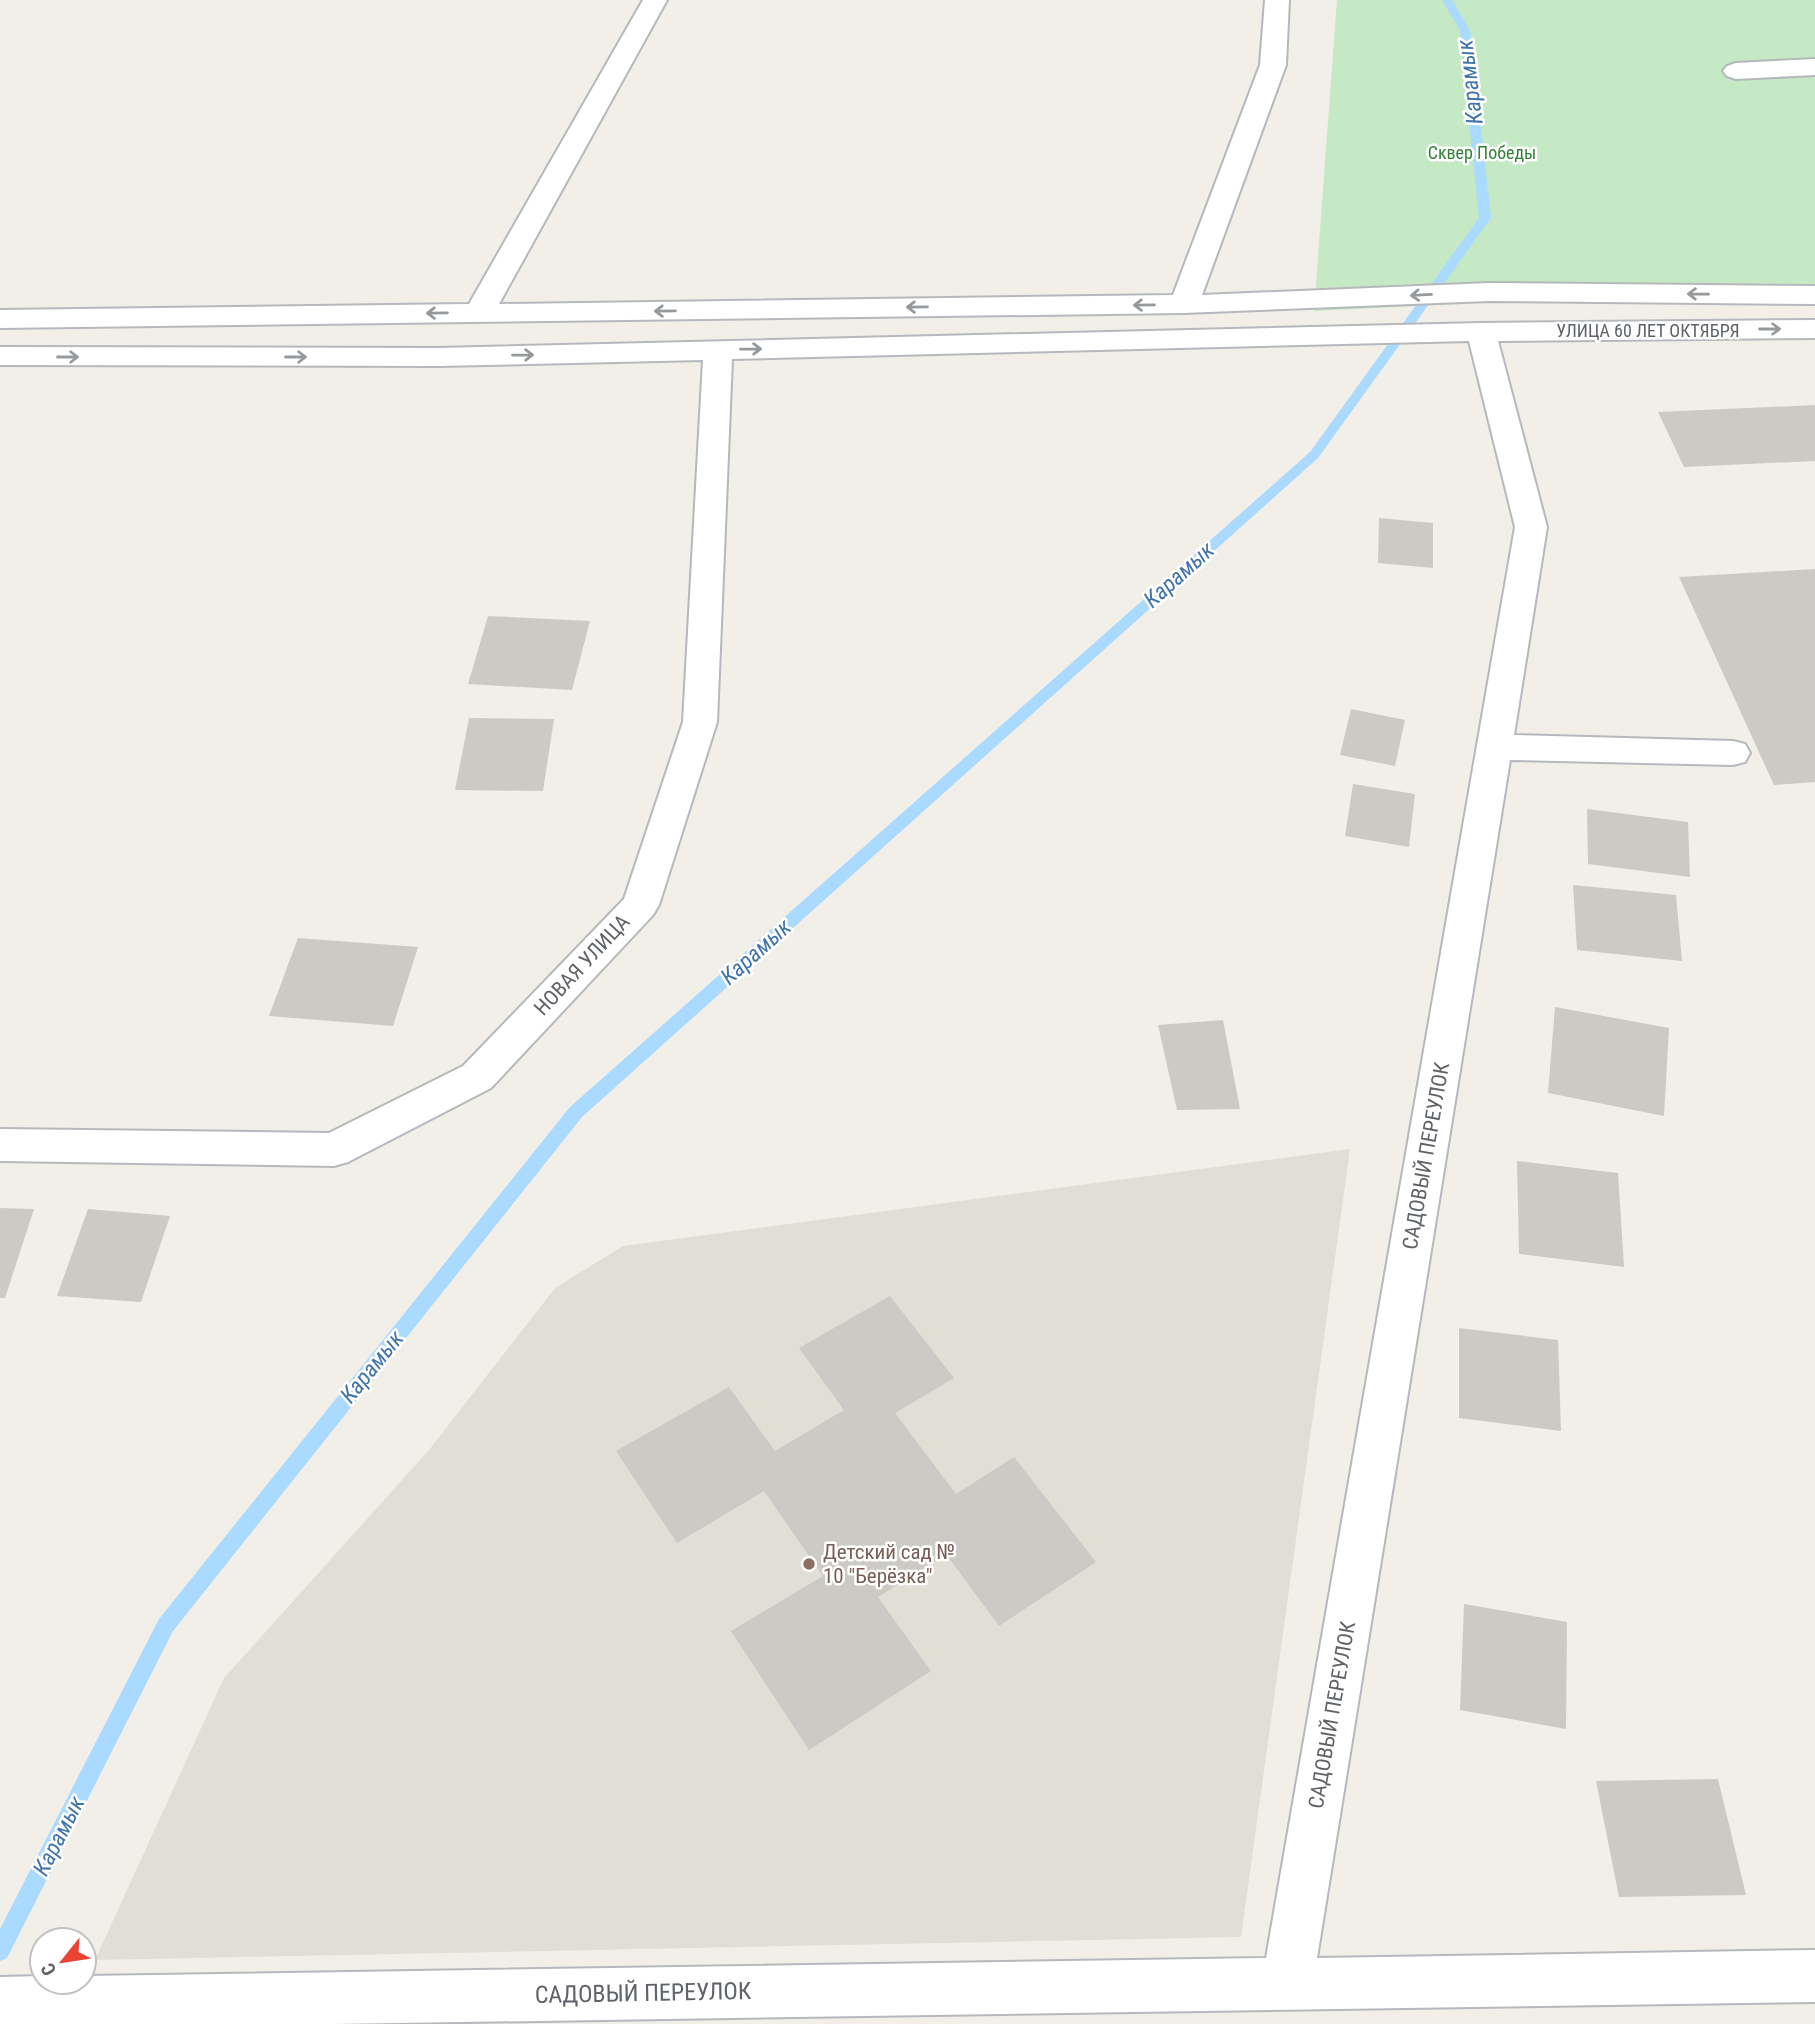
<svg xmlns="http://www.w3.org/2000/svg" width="1815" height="2024" font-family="'Roboto Condensed',sans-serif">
<rect width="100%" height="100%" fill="#f1efe8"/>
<!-- education -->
<path fill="#e1ded6" d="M1350,1149L1241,1937L95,1960L224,1678L429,1450L555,1288L623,1246Z"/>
<!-- green -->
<path fill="#c5e8c5" d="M1337,0H1815V287L1314,311Z"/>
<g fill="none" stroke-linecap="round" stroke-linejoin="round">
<!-- stream -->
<path fill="#aadaff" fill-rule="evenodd" d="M1442,0H1452L1470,30L1491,218L1318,458L582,1117L173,1631L7,1958L0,1961V1929L159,1619L570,1107L1310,452L1479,218L1460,30Z"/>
</g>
<!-- building -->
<g fill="#cccac5">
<path d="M1815,405V461L1684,467L1658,412Z"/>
<path d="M1379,518L1433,523V568L1378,563Z"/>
<path d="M1815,569V782L1774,785L1679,577Z"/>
<path d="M488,616L590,621L572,690L468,684Z"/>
<path d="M1351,709L1405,720L1395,766L1340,755Z"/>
<path d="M469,718L554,719L543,791L455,790Z"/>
<path d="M1353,784L1415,794L1409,847L1345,836Z"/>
<path d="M1587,809L1688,822L1690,877L1588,864Z"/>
<path d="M1573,885L1676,895L1682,961L1577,950Z"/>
<path d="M298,938L418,947L393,1026L269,1016Z"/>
<path d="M1555,1007L1669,1028L1664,1116L1548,1093Z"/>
<path d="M1223,1020L1240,1109L1177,1110L1158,1025Z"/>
<path d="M1517,1161L1618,1173L1624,1267L1519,1254Z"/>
<path d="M0,1208L34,1209L5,1298H0Z"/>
<path d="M88,1209L170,1216L141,1302L57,1296Z"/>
<path d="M890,1296L954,1378L895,1413L956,1494L1014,1457L1096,1562L999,1626L946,1554L878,1597L931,1671L809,1750L731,1631L823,1576L764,1491L677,1543L616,1451L729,1387L775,1451L844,1410L799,1348Z"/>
<path d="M1459,1328L1558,1340L1561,1431L1459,1418Z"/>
<path d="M1464,1604L1567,1622L1566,1729L1460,1710Z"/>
<path d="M1718,1779L1746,1895L1619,1897L1596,1781Z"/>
</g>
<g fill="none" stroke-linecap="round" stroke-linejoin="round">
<defs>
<g id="minor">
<path d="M643,0H667L499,304L1173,295L1260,65L1265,0H1289L1286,65L1202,295L1489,283L1815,286V304L1489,301L1184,313L0,328V310L469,304Z"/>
<path d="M1815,59V75L1736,79L1727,76L1723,71L1727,66L1736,63Z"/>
<path d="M1815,320V338L1498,341L1547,527L1514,735L1733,741L1745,744L1750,753L1745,762L1733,765L1510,760L1317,1958L1815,1950V2002L332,2024H0V1977L42,1976V1982H84V1976L1266,1958L1515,527L1469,341L732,359L717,722L659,905L653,915L491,1088L348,1162L334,1166L0,1161V1129L329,1133L463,1066L624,899L683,722L703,360L439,366L0,365V347L439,348L1481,323Z"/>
</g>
</defs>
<!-- minor casing -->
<use href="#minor" stroke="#b5b8bc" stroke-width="4"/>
<!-- minor -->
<use href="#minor" fill="#fff" fill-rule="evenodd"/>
</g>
<!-- one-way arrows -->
<defs><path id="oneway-shaft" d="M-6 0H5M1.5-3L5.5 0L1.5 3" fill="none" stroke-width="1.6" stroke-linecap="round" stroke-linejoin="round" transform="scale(1.75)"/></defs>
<g stroke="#979a9d">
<use href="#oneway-shaft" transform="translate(1698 294) rotate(-179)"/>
<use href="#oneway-shaft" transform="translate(1421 295) rotate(177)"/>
<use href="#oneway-shaft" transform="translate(1144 305) rotate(179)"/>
<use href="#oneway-shaft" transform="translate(917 307) rotate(179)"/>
<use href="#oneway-shaft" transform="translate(665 311) rotate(179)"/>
<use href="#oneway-shaft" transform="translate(437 313) rotate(179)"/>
<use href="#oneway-shaft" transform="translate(1770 329)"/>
<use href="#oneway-shaft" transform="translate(751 349) rotate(-1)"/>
<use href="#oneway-shaft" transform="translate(523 355) rotate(-1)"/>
<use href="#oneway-shaft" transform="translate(68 357)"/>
<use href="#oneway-shaft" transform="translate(296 357)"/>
</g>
<!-- markers -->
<circle fill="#8d6e63" stroke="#fff" stroke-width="2.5" cx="809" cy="1564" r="7"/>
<g text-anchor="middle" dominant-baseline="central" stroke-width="5" stroke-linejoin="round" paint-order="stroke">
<!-- far-park labels -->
<g font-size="18" fill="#348238" stroke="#fff">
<text x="1482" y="152">Сквер Победы</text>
</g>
<!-- far-street labels -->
<g font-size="18" fill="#5f6368" stroke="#fff">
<text x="1648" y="330">УЛИЦА 60 ЛЕТ ОКТЯБРЯ</text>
</g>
<!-- street labels -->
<g font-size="21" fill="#5f6368" stroke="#fff">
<text transform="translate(582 965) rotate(-47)">НОВАЯ УЛИЦА</text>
<text transform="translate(1426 1156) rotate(-80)">САДОВЫЙ ПЕРЕУЛОК</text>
<text transform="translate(1332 1715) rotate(-80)">САДОВЫЙ ПЕРЕУЛОК</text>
</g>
<!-- education labels -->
<g font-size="21" fill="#785e54" stroke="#fff" text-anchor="start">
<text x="823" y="1552">Детский сад №<tspan x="823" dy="24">10 "Берёзка"</tspan></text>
</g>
<!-- water labels -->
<g font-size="23" font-style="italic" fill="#4174aa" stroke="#fff">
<text transform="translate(1470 82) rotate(-97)">Карамык</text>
<text transform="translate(1179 575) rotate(-42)">Карамык</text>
<text transform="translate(756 952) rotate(-42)">Карамык</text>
<text transform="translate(372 1367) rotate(-51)">Карамык</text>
<text transform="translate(59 1836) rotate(-63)">Карамык</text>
</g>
<!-- near-street labels -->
<g font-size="24" fill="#5f6368" stroke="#fff">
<text transform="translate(643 1993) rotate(-1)">САДОВЫЙ ПЕРЕУЛОК</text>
</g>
</g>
<!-- north arrow -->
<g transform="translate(63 1961) rotate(240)"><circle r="33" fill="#ffffff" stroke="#bfc1c3" stroke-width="2"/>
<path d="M0-5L12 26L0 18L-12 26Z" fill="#ea4335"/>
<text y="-10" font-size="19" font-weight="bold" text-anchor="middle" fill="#5f6368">С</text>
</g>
</svg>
